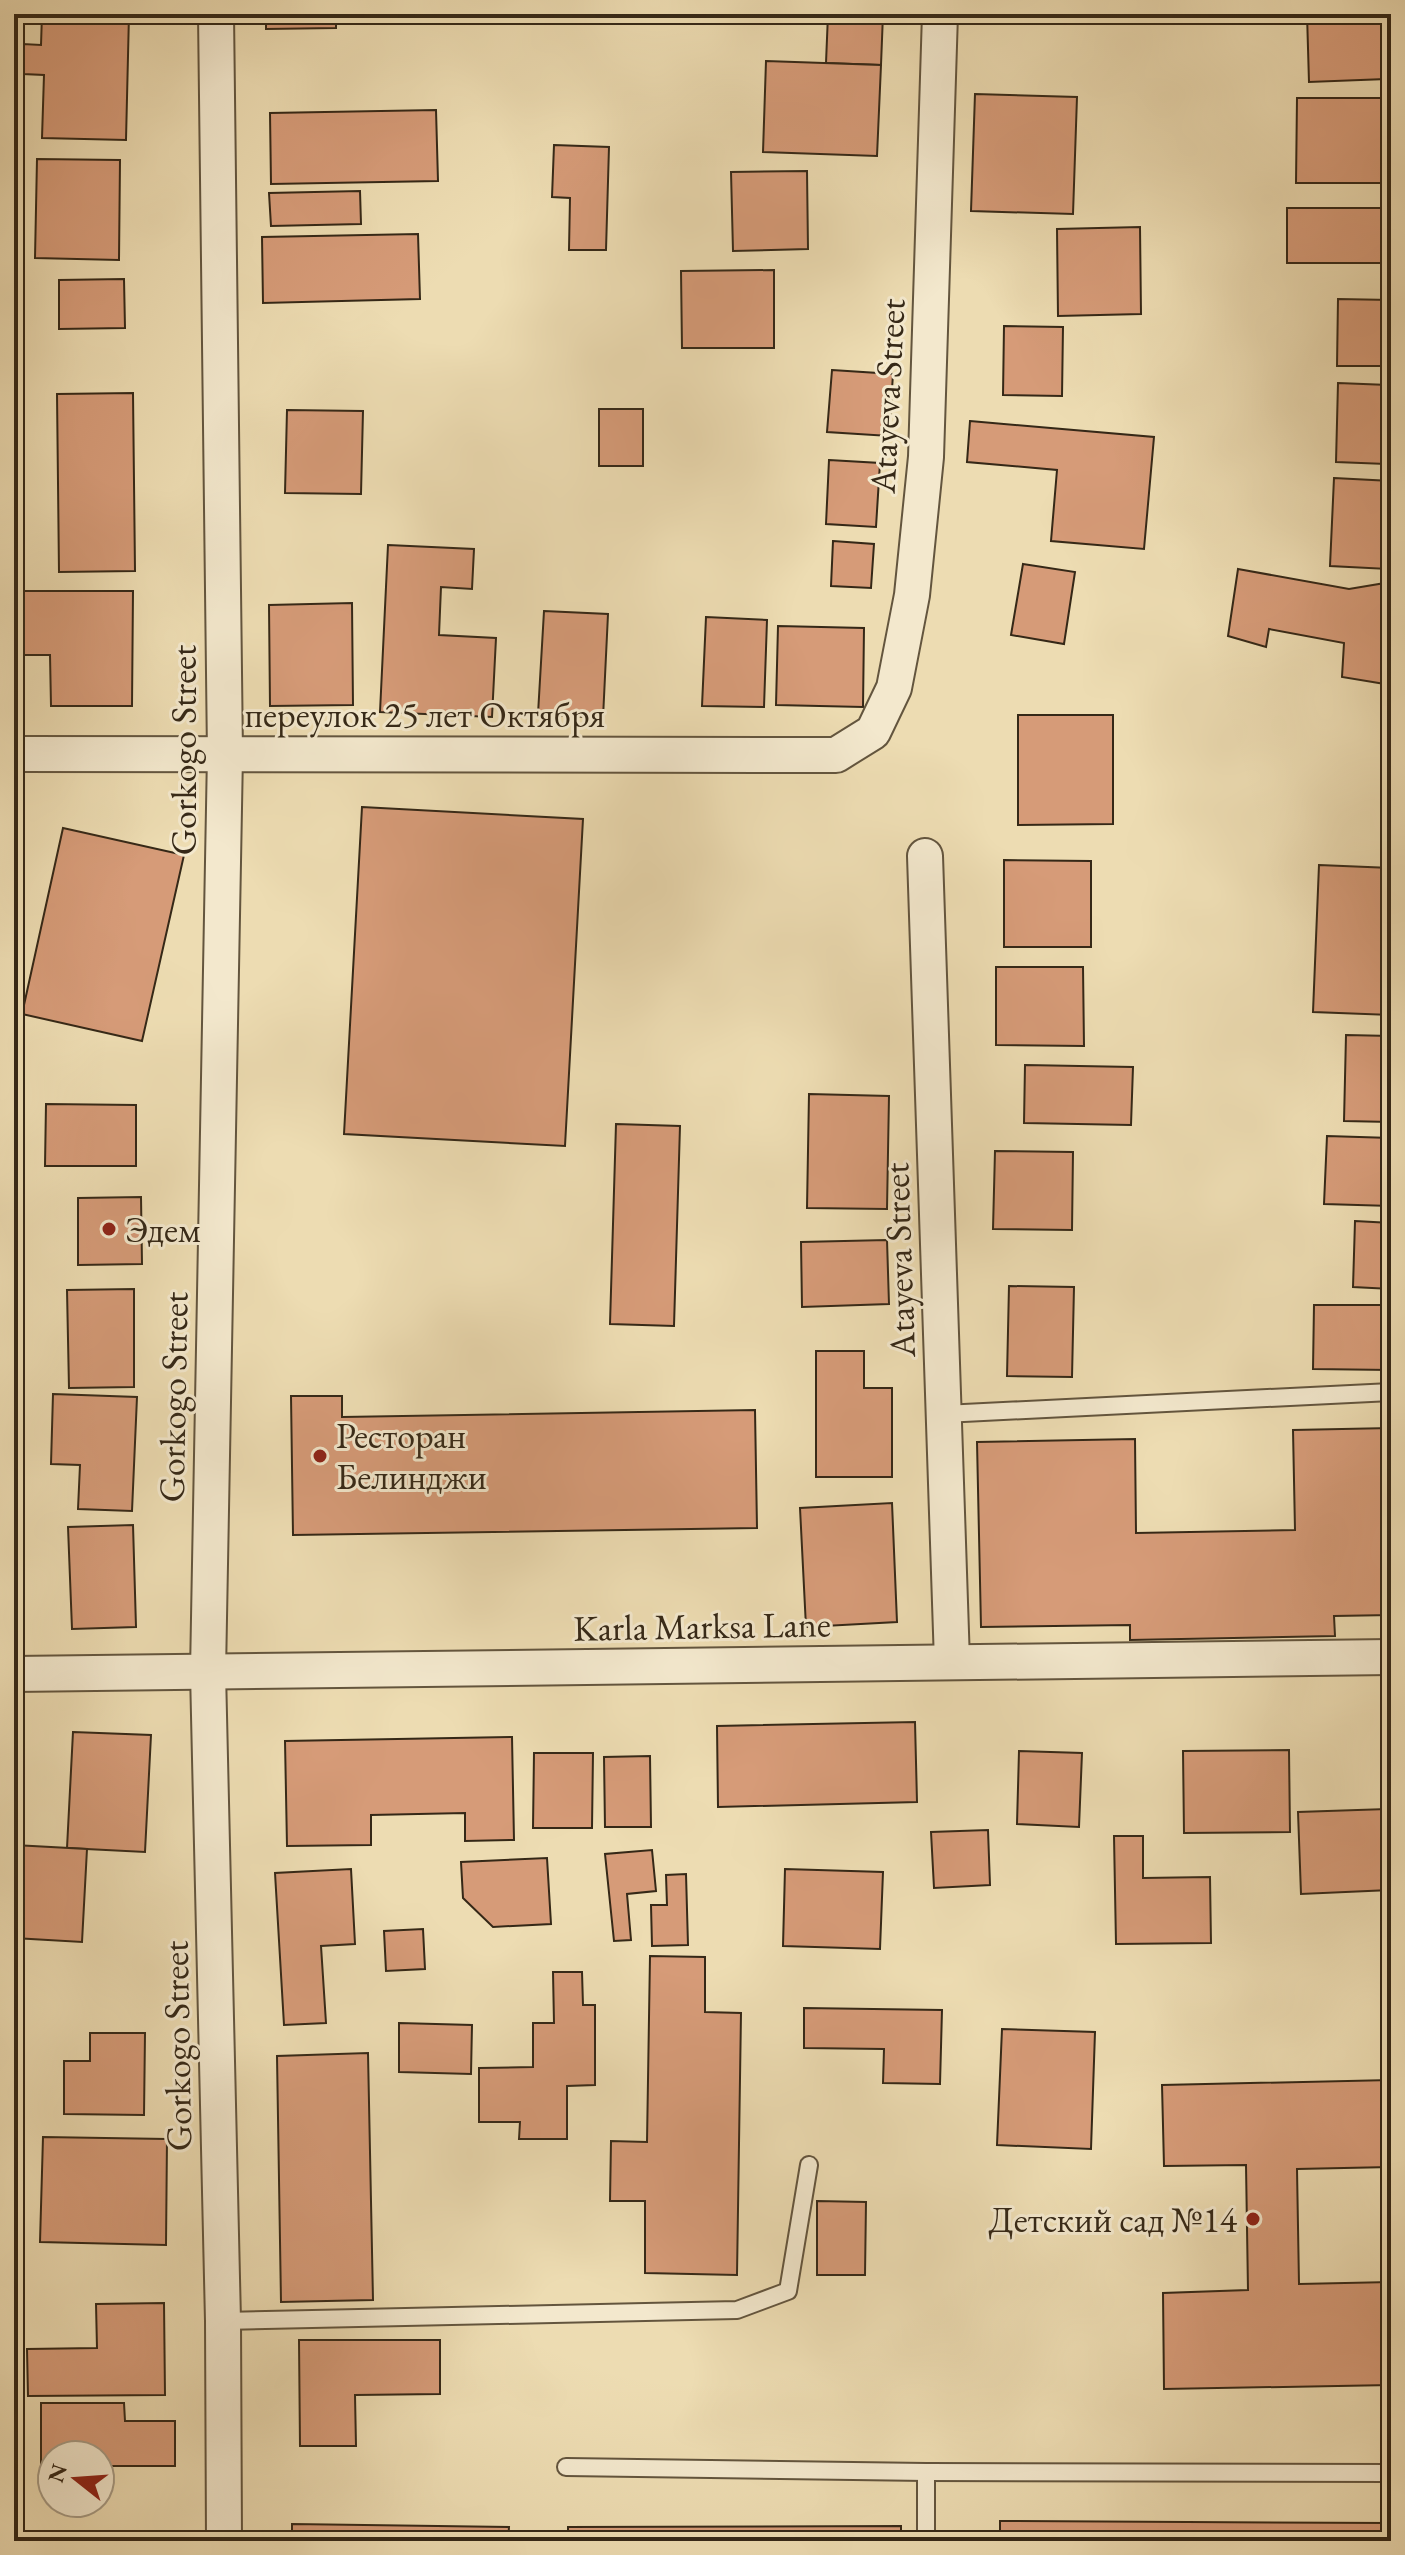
<svg xmlns="http://www.w3.org/2000/svg" width="1405" height="2555" font-family="'EB Garamond',serif">
<rect width="100%" height="100%" fill="#eddcb2"/>
<filter id="stains"><feTurbulence type="fractalNoise" baseFrequency=".0025" numOctaves="4"/><feColorMatrix values="0 0 0 0 .2 0 0 0 0 .09 0 0 0 0 .02 0 0 0 .5 -.17"/></filter>
<radialGradient id="worn" r=".72"><stop offset=".6" stop-color="#630" stop-opacity="0"/><stop offset="1" stop-color="#630" stop-opacity=".3"/></radialGradient>
<!-- building -->
<g fill="#d69b78" stroke="#352817" stroke-width="2">
<path d="M42,14H129L126,140L42,138L44,75L23,74V44L41,45Z"/>
<path d="M266,14H336V28L266,29Z"/>
<path d="M349,14H409V20L349,21Z"/>
<path d="M828,14H883L881,65L826,63Z"/>
<path d="M1307,14H1384L1386,79L1309,82Z"/>
<path d="M766,61L881,65L877,156L763,152Z"/>
<path d="M975,94L1077,97L1073,214L971,211Z"/>
<path d="M1297,98H1391V183H1296Z"/>
<path d="M436,110L438,181L271,184L270,113Z"/>
<path d="M554,145L609,147L606,250H569L570,198L552,197Z"/>
<path d="M37,159L120,160L119,260L35,258Z"/>
<path d="M807,171L808,249L733,251L731,172Z"/>
<path d="M360,191L361,224L271,226L269,193Z"/>
<path d="M1287,208H1389L1390,263H1287Z"/>
<path d="M1140,227L1141,314L1058,316L1057,229Z"/>
<path d="M418,234L420,299L263,303L262,237Z"/>
<path d="M774,270V348H682L681,271Z"/>
<path d="M124,279L125,328L59,329V280Z"/>
<path d="M1338,299L1391,300V366H1337Z"/>
<path d="M1004,326L1063,327L1062,396L1003,395Z"/>
<path d="M832,370L893,374L889,436L827,432Z"/>
<path d="M1338,383L1388,385L1386,464L1336,462Z"/>
<path d="M133,393L135,571L59,572L57,394Z"/>
<rect x="599" y="409" width="44" height="57"/>
<path d="M287,410L363,411L361,494L285,493Z"/>
<path d="M970,421L1154,437L1144,549L1051,541L1057,470L967,462Z"/>
<path d="M829,460L880,463L876,527L826,524Z"/>
<path d="M1334,478L1391,481L1388,569L1330,566Z"/>
<path d="M833,541L874,544L871,588L831,586Z"/>
<path d="M388,545L474,549L472,589L441,587L439,635L496,638L492,717L380,712Z"/>
<path d="M1023,564L1075,572L1064,644L1011,635Z"/>
<path d="M1238,569L1349,589L1391,582V685L1342,677L1344,643L1269,629L1266,647L1228,636Z"/>
<path d="M14,591H133L132,706H51L50,655H14Z"/>
<path d="M352,603L353,705L270,706L269,605Z"/>
<path d="M544,611L608,614L603,718L538,714Z"/>
<path d="M706,617L767,620L764,707L702,706Z"/>
<path d="M778,626L864,628L863,707L776,705Z"/>
<path d="M1018,715H1113V824L1018,825Z"/>
<path d="M362,807L583,819L565,1146L344,1134Z"/>
<path d="M63,828L184,855L142,1041L22,1014Z"/>
<path d="M1004,860L1091,861V947H1004Z"/>
<path d="M1319,865L1391,868V1015L1313,1012Z"/>
<path d="M996,967H1083L1084,1046L996,1045Z"/>
<path d="M1346,1035L1391,1036V1122L1344,1121Z"/>
<path d="M1025,1065L1133,1067L1131,1125L1024,1123Z"/>
<path d="M809,1094L889,1096L887,1209L807,1208Z"/>
<path d="M46,1104L136,1105V1166H45Z"/>
<path d="M616,1124L680,1126L674,1326L610,1324Z"/>
<path d="M1327,1136L1391,1138V1206L1324,1204Z"/>
<path d="M995,1151L1073,1152L1072,1230L993,1229Z"/>
<path d="M141,1197L142,1264L78,1265V1198Z"/>
<path d="M1355,1221L1391,1223V1289L1353,1287Z"/>
<path d="M887,1240L889,1304L802,1307L801,1242Z"/>
<path d="M1009,1286L1074,1287L1072,1377L1007,1376Z"/>
<path d="M134,1289V1387L69,1388L67,1290Z"/>
<path d="M1314,1305H1391V1370L1313,1369Z"/>
<path d="M816,1351H864V1388H892V1477H816Z"/>
<path d="M53,1394L137,1397L132,1511L78,1509L80,1465L51,1464Z"/>
<path d="M291,1396H342V1417L755,1410L757,1528L293,1535Z"/>
<path d="M1391,1428V1615L1334,1616L1335,1636L1130,1640V1625L981,1627L977,1442L1135,1439L1136,1533L1295,1530L1293,1430Z"/>
<path d="M892,1503L897,1622L806,1627L800,1508Z"/>
<path d="M133,1525L136,1627L72,1629L68,1527Z"/>
<path d="M915,1722L917,1802L718,1807L717,1726Z"/>
<path d="M73,1732L151,1735L145,1852L67,1848Z"/>
<path d="M512,1737L514,1840L465,1841V1813L371,1815V1845L287,1846L285,1741Z"/>
<path d="M1289,1750L1290,1832L1184,1833L1183,1751Z"/>
<path d="M1019,1751L1082,1753L1079,1827L1017,1824Z"/>
<path d="M534,1753H593L592,1828H533Z"/>
<path d="M650,1756L651,1827H605L604,1757Z"/>
<path d="M1387,1809L1390,1890L1301,1894L1298,1812Z"/>
<path d="M988,1830L990,1885L934,1888L931,1832Z"/>
<path d="M1114,1836H1143V1878L1210,1877L1211,1943L1116,1944Z"/>
<path d="M14,1845L87,1849L82,1942L14,1938Z"/>
<path d="M652,1850L656,1891L627,1894L631,1940L614,1941L605,1854Z"/>
<path d="M547,1858L551,1924L493,1927L463,1898L461,1862Z"/>
<path d="M351,1869L355,1944L321,1946L326,2023L284,2025L275,1873Z"/>
<path d="M785,1869L883,1872L880,1949L783,1946Z"/>
<path d="M686,1874L688,1945L652,1946L651,1905H667L666,1875Z"/>
<path d="M423,1929L425,1969L386,1971L384,1931Z"/>
<path d="M650,1956L705,1957V2012L741,2013L737,2275L645,2273V2201H610L611,2141L647,2142Z"/>
<path d="M553,1972H582L583,2005H595V2085L567,2086V2139H519L520,2122H479V2068L533,2067V2023H554Z"/>
<path d="M804,2008L942,2010L940,2084L883,2083L884,2049L804,2048Z"/>
<path d="M399,2023L472,2025L471,2074L399,2072Z"/>
<path d="M1002,2029L1095,2032L1091,2149L997,2145Z"/>
<path d="M90,2033H145L144,2115L64,2114V2061H90Z"/>
<path d="M368,2053L373,2300L281,2302L277,2056Z"/>
<path d="M1391,2080V2167L1297,2169L1299,2284L1391,2282V2385L1164,2389L1163,2293L1248,2290L1246,2165L1164,2166L1162,2085Z"/>
<path d="M43,2137L167,2139L166,2245L40,2242Z"/>
<path d="M817,2201L866,2202L865,2275H817Z"/>
<path d="M164,2303L165,2395L28,2396L27,2349L97,2348L96,2304Z"/>
<path d="M299,2340H440V2394L355,2395L356,2446H300Z"/>
<path d="M41,2403H124L125,2421H175V2466H100V2455H52V2467H41Z"/>
<path d="M1000,2521L1391,2523V2541H1000Z"/>
<path d="M292,2524L509,2527L508,2541H292Z"/>
<path d="M901,2526V2541H568V2527Z"/>
<path d="M14,2533L44,2534V2541H14Z"/>
<rect x="99" y="2536" width="61" height="5"/>
</g>
<g fill="none" stroke-linecap="round" stroke-linejoin="round">
<defs>
<g id="service">
<path d="M944,1414L1391,1392"/>
<path d="M223,2321L737,2310L788,2291L809,2165"/>
<path d="M566,2467L926,2472L1391,2473"/>
<path d="M926,2472V2541"/>
</g>
<g id="minor">
<path d="M216,14L225,754L208,1672L223,2321L224,2541"/>
<path d="M14,754L836,755L873,732L894,688L912,595L926,457L940,14"/>
<path d="M925,856L952,1662"/>
<path d="M14,1674L1391,1657"/>
</g>
</defs>
<!-- service casing -->
<use href="#service" stroke="#63553e" stroke-width="20"/>
<!-- minor casing -->
<use href="#minor" stroke="#63553e" stroke-width="38"/>
<!-- service -->
<use href="#service" stroke="#f3e8cd" stroke-width="16"/>
<!-- minor -->
<use href="#minor" stroke="#f3e8cd" stroke-width="34"/>
</g>
<!-- markers -->
<g fill="#8f2418" stroke="#f3e8cd" stroke-width="3">
<circle cx="109" cy="1229" r="8"/>
<circle cx="320" cy="1456" r="8"/>
<circle cx="1253" cy="2219" r="8"/>
</g>
<g text-anchor="middle" dominant-baseline="central" stroke-width="6" stroke-linejoin="round" paint-order="stroke">
<!-- street labels -->
<g font-size="36" fill="#352817" stroke="#f3e8cd">
<text transform="translate(887 396) rotate(-87)">Atayeva Street</text>
<text x="425" y="714">переулок 25 лет Октября</text>
<text transform="translate(183 750) rotate(-90)">Gorkogo Street</text>
<text transform="translate(899 1260) rotate(-92)">Atayeva Street</text>
<text transform="translate(173 1397) rotate(-89)">Gorkogo Street</text>
<text transform="translate(702 1626) rotate(-1)">Karla Marksa Lane</text>
<text transform="translate(177 2046) rotate(-91)">Gorkogo Street</text>
</g>
<!-- poi labels -->
<g font-size="36" fill="#352817" stroke="#f3e8cd" text-anchor="start">
<text x="125" y="1229">Эдем</text>
<text x="336" y="1435">Ресторан<tspan x="336" dy="41">Белинджи</tspan></text>
<text x="1237" y="2219" text-anchor="end">Детский сад №14</text>
</g>
</g>
<!-- margin -->
<rect width="1405" height="2555" fill="none" stroke="#eddcb2" stroke-width="48"/>
<rect x="16" y="16" width="1373" height="2523" fill="none" stroke="#352817" stroke-width="4"/>
<rect x="24" y="24" width="1357" height="2507" fill="none" stroke="#352817" stroke-width="2"/>
<!-- north arrow -->
<g transform="translate(76 2479) rotate(287)"><circle r="38" fill="#f3e8cd" stroke="#a79b84" stroke-width="2"/>
<path d="M0-6L14 30L0 20L-14 30Z" fill="#8f2418"/>
<text y="-12" font-size="22" font-weight="bold" text-anchor="middle" fill="#352817">N</text>
</g>
<rect width="100%" height="100%" filter="url(#stains)"/>
<rect width="100%" height="100%" fill="url(#worn)"/>
</svg>
